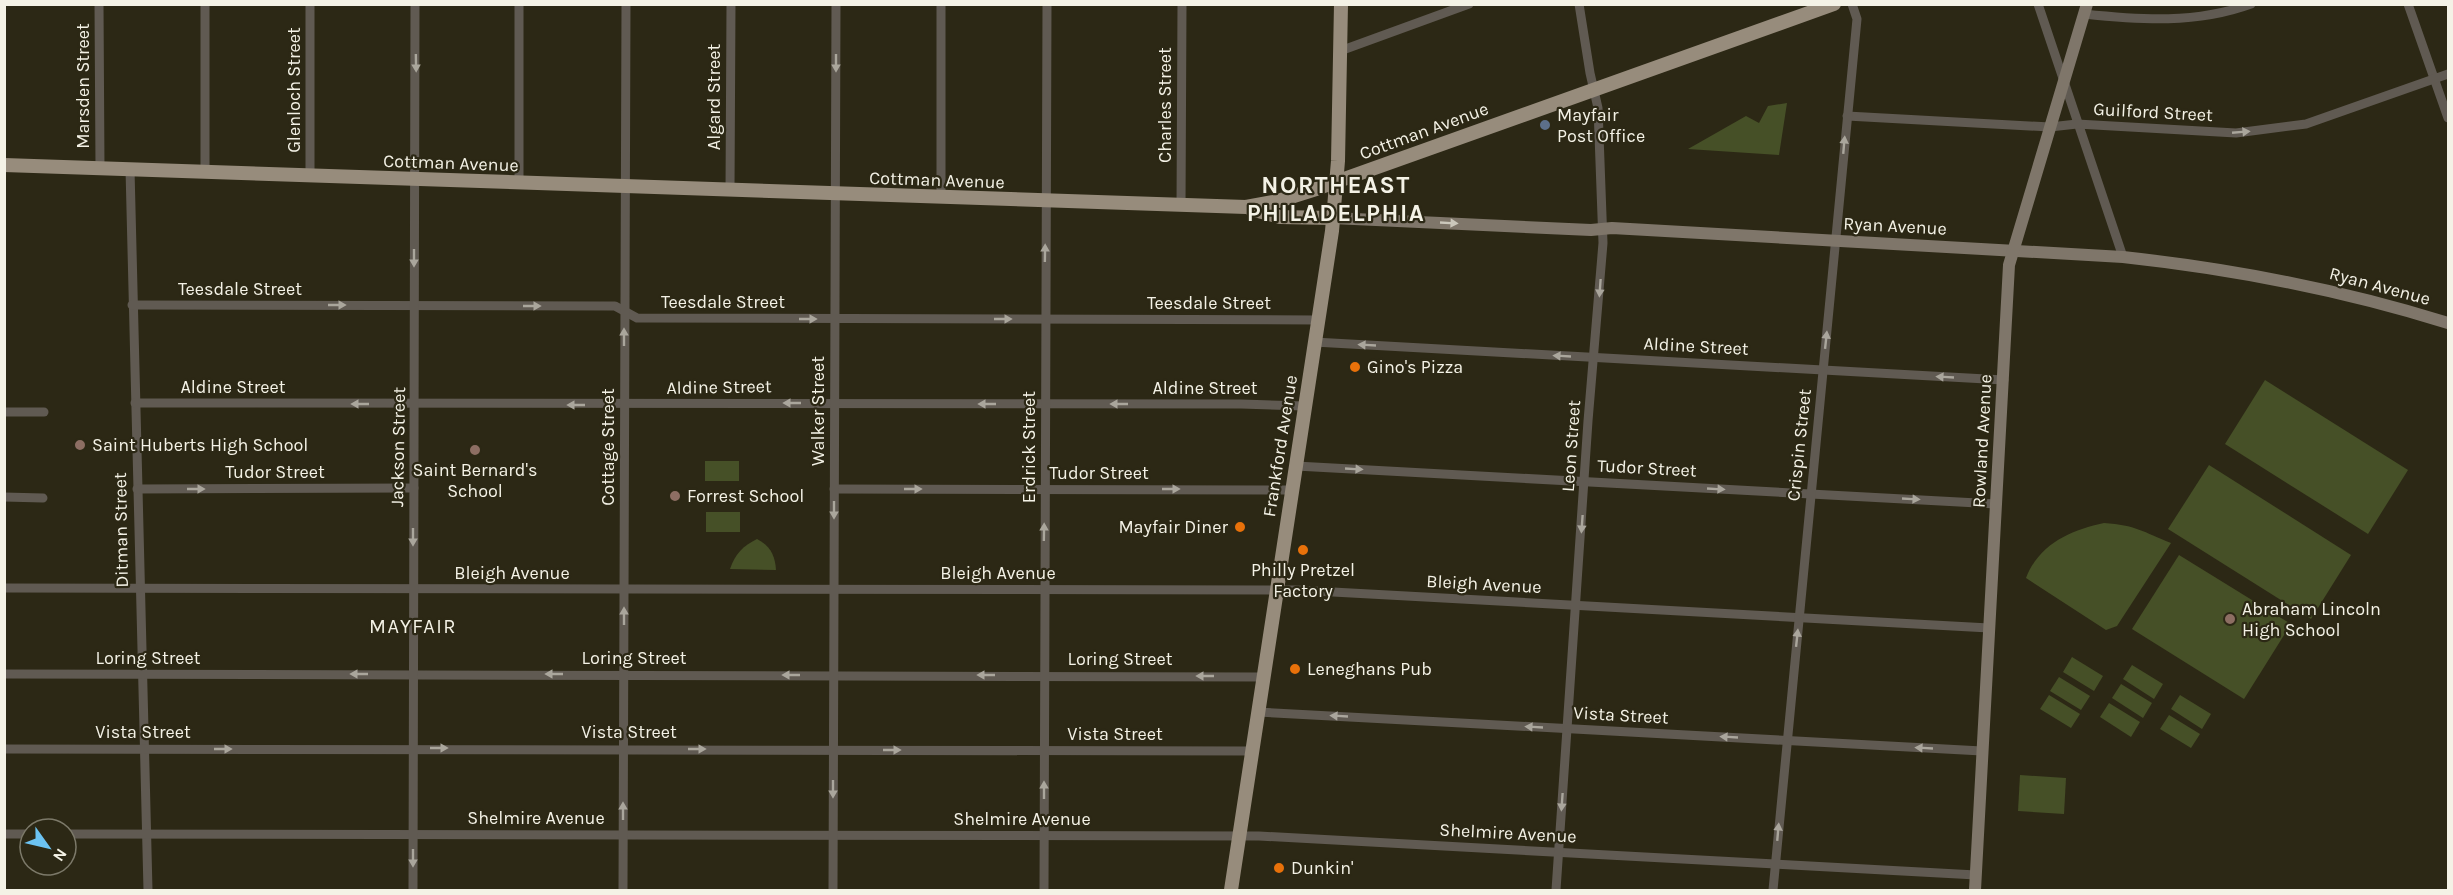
<svg xmlns="http://www.w3.org/2000/svg" width="2453" height="895" font-family="Karla,sans-serif">
<rect width="100%" height="100%" fill="#2c2815"/>
<!-- green -->
<g fill="#465027">
<path d="M1787,103L1779,155L1688,149L1746,116L1759,123L1768,106Z"/>
<path d="M2265,380L2408,470L2368,534L2225,444Z"/>
<rect x="705" y="461" width="34" height="20"/>
<path d="M2209,465L2351,555L2311,619L2168,529Z"/>
<rect x="706" y="512" width="34" height="20"/>
<path d="M2104,523C2136,525 2143,532 2171,543L2117,626L2106,630L2026,578C2039,544 2071,530 2104,523Z"/>
<path d="M757,539C770,546 775,555 776,570L730,569C735,554 743,546 757,539Z"/>
<path d="M2179,555L2291,624L2244,699L2132,629Z"/>
<path d="M2072,657L2103,676L2094,691L2063,672Z"/>
<path d="M2132,665L2163,684L2154,699L2123,679Z"/>
<path d="M2059,677L2090,696L2081,710L2050,691Z"/>
<path d="M2121,684L2152,703L2143,718L2112,698Z"/>
<path d="M2049,695L2080,714L2071,728L2040,709Z"/>
<path d="M2180,695L2211,714L2202,729L2171,709Z"/>
<path d="M2109,703L2140,722L2131,737L2100,717Z"/>
<path d="M2169,715L2200,734L2191,748L2160,729Z"/>
<path d="M2020,775L2066,778L2064,814L2018,811Z"/>
</g>
<g fill="none" stroke-linecap="round" stroke-linejoin="round">
<!-- street -->
<g stroke="#605a52" stroke-width="9">
<path d="M99,4L100,168"/>
<path d="M310,4V176"/>
<path d="M519,4V183"/>
<path d="M941,4V198"/>
<path d="M2038,4L2123,257"/>
<path d="M2408,4L2448,118"/>
<path d="M2084,14C2141,20 2196,24 2251,4"/>
<path d="M1340,51L1469,4"/>
<path d="M1847,116L2050,127L2077,124L2236,133L2306,124L2448,74"/>
<path d="M130,169L148,890"/>
<path d="M205,172V4"/>
<path d="M730,190L731,4"/>
<path d="M1181,206L1182,4"/>
<path d="M132,305L610,306H615L637,318L1318,320"/>
<path d="M1314,342L2004,380"/>
<path d="M135,403L1241,404L1304,406"/>
<path d="M4,412H44"/>
<path d="M1296,466L1996,504"/>
<path d="M137,489L414,488"/>
<path d="M834,489L1292,490"/>
<path d="M4,497L43,498"/>
<path d="M4,588L1296,590L1989,628"/>
<path d="M4,674L1264,677"/>
<path d="M1258,712L1982,751"/>
<path d="M4,749L1252,751"/>
<path d="M4,834H30"/>
<path d="M66,834L1259,836L1976,875"/>
<path d="M413,890L415,4"/>
<path d="M623,890L626,4"/>
<path d="M833,890L836,4"/>
<path d="M1044,890L1047,4"/>
<path d="M1556,890L1588,421L1603,243L1598,108L1590,73L1579,4"/>
<path d="M1773,890L1857,19L1852,4"/>
</g>
<!-- secondary -->
<g stroke="#7f766a" stroke-width="12">
<path d="M1333,218L1591,230L1612,228L2123,257C2234,269 2342,290 2448,323"/>
<path d="M1975,890L2009,265L2087,4"/>
</g>
<!-- primary -->
<g stroke="#978c7c" stroke-width="14">
<path d="M4,165L1246,207L1278,201L1316,189L1834,4"/>
<path d="M1251,209L1280,217L1333,218"/>
<path d="M1231,890L1332,231L1338,161L1341,4"/>
</g>
</g>
<!-- one-way arrows -->
<defs><path id="oneway-solid" d="M-6-.8H1V-3.2L6.5 0L1 3.2V.8H-6Z" transform="scale(1.5)"/></defs>
<g fill="#aaa69c">
<use href="#oneway-solid" transform="translate(416 63) rotate(89)"/>
<use href="#oneway-solid" transform="translate(836 63) rotate(90)"/>
<use href="#oneway-solid" transform="translate(2241 132) rotate(-5)"/>
<use href="#oneway-solid" transform="translate(1844 145) rotate(-85)"/>
<use href="#oneway-solid" transform="translate(1045 253) rotate(-89)"/>
<use href="#oneway-solid" transform="translate(414 258) rotate(90)"/>
<use href="#oneway-solid" transform="translate(1600 288) rotate(94)"/>
<use href="#oneway-solid" transform="translate(337 305)"/>
<use href="#oneway-solid" transform="translate(532 306)"/>
<use href="#oneway-solid" transform="translate(808 319)"/>
<use href="#oneway-solid" transform="translate(1003 319)"/>
<use href="#oneway-solid" transform="translate(624 337) rotate(-90)"/>
<use href="#oneway-solid" transform="translate(1826 340) rotate(-84)"/>
<use href="#oneway-solid" transform="translate(1367 345) rotate(-177)"/>
<use href="#oneway-solid" transform="translate(1562 356) rotate(-177)"/>
<use href="#oneway-solid" transform="translate(1945 377) rotate(-177)"/>
<use href="#oneway-solid" transform="translate(792 403) rotate(180)"/>
<use href="#oneway-solid" transform="translate(360 404) rotate(-180)"/>
<use href="#oneway-solid" transform="translate(987 404) rotate(-180)"/>
<use href="#oneway-solid" transform="translate(1119 404) rotate(180)"/>
<use href="#oneway-solid" transform="translate(576 405) rotate(-180)"/>
<use href="#oneway-solid" transform="translate(1354 469) rotate(3)"/>
<use href="#oneway-solid" transform="translate(196 489)"/>
<use href="#oneway-solid" transform="translate(913 489)"/>
<use href="#oneway-solid" transform="translate(1171 489)"/>
<use href="#oneway-solid" transform="translate(1716 489) rotate(3)"/>
<use href="#oneway-solid" transform="translate(1911 499) rotate(3)"/>
<use href="#oneway-solid" transform="translate(834 510) rotate(90)"/>
<use href="#oneway-solid" transform="translate(1582 524) rotate(94)"/>
<use href="#oneway-solid" transform="translate(1044 532) rotate(-89)"/>
<use href="#oneway-solid" transform="translate(413 537) rotate(90)"/>
<use href="#oneway-solid" transform="translate(624 616) rotate(-90)"/>
<use href="#oneway-solid" transform="translate(1797 638) rotate(-84)"/>
<use href="#oneway-solid" transform="translate(359 674) rotate(180)"/>
<use href="#oneway-solid" transform="translate(554 674) rotate(-180)"/>
<use href="#oneway-solid" transform="translate(791 675) rotate(-180)"/>
<use href="#oneway-solid" transform="translate(986 675) rotate(-180)"/>
<use href="#oneway-solid" transform="translate(1205 676) rotate(-180)"/>
<use href="#oneway-solid" transform="translate(1339 716) rotate(-177)"/>
<use href="#oneway-solid" transform="translate(1534 727) rotate(-177)"/>
<use href="#oneway-solid" transform="translate(1729 737) rotate(-177)"/>
<use href="#oneway-solid" transform="translate(439 748)"/>
<use href="#oneway-solid" transform="translate(1924 748) rotate(-177)"/>
<use href="#oneway-solid" transform="translate(223 749)"/>
<use href="#oneway-solid" transform="translate(697 749)"/>
<use href="#oneway-solid" transform="translate(892 750)"/>
<use href="#oneway-solid" transform="translate(833 789) rotate(90)"/>
<use href="#oneway-solid" transform="translate(1044 790) rotate(-90)"/>
<use href="#oneway-solid" transform="translate(1562 802) rotate(94)"/>
<use href="#oneway-solid" transform="translate(623 811) rotate(-90)"/>
<use href="#oneway-solid" transform="translate(1778 832) rotate(-85)"/>
<use href="#oneway-solid" transform="translate(413 858) rotate(90)"/>
</g>
<use fill="#cbc7bb" href="#oneway-solid" transform="translate(1449 223) rotate(3)"/>
<!-- markers -->
<circle fill="#5c6f8a" stroke="#2c2815" stroke-width="2" cx="1545" cy="125" r="6"/>
<g fill="#e8710a" stroke="#2c2815" stroke-width="2">
<circle cx="1355" cy="367" r="6"/>
<circle cx="1240" cy="527" r="6"/>
<circle cx="1303" cy="550" r="6"/>
<circle cx="1295" cy="669" r="6"/>
<circle cx="1279" cy="868" r="6"/>
</g>
<g fill="#8d6e63" stroke="#2c2815" stroke-width="2">
<circle cx="80" cy="445" r="6"/>
<circle cx="475" cy="450" r="6"/>
<circle cx="675" cy="496" r="6"/>
<circle cx="2230" cy="619" r="6"/>
</g>
<g text-anchor="middle" dominant-baseline="central" stroke-width="4.5" stroke-linejoin="round" paint-order="stroke">
<!-- street labels -->
<g font-size="18" fill="#f4f2e6" stroke="#2c2815">
<text transform="translate(83 86) rotate(-90)">Marsden Street</text>
<text transform="translate(294 90) rotate(-90)">Glenloch Street</text>
<text transform="translate(714 97) rotate(-90)">Algard Street</text>
<text transform="translate(1165 105) rotate(-90)">Charles Street</text>
<text transform="translate(2153 112) rotate(3)">Guilford Street</text>
<text transform="translate(1424 131) rotate(-20)">Cottman Avenue</text>
<text transform="translate(451 163) rotate(2)">Cottman Avenue</text>
<text transform="translate(937 180) rotate(2)">Cottman Avenue</text>
<text transform="translate(1895 226) rotate(3)">Ryan Avenue</text>
<text transform="translate(2380 286) rotate(15)">Ryan Avenue</text>
<text x="240" y="289">Teesdale Street</text>
<text x="723" y="302">Teesdale Street</text>
<text x="1209" y="303">Teesdale Street</text>
<text transform="translate(1696 346) rotate(3)">Aldine Street</text>
<text x="233" y="387">Aldine Street</text>
<text transform="translate(719 387) rotate(-1)">Aldine Street</text>
<text x="1205" y="388">Aldine Street</text>
<text transform="translate(818 411) rotate(-90)">Walker Street</text>
<text transform="translate(1982 441) rotate(-87)">Rowland Avenue</text>
<text transform="translate(1799 445) rotate(-84)">Crispin Street</text>
<text transform="translate(1280 446) rotate(-81)">Frankford Avenue</text>
<text transform="translate(1571 446) rotate(-86)">Leon Street</text>
<text transform="translate(398 447) rotate(-89)">Jackson Street</text>
<text transform="translate(608 447) rotate(-90)">Cottage Street</text>
<text transform="translate(1029 447) rotate(-90)">Erdrick Street</text>
<text transform="translate(1647 468) rotate(3)">Tudor Street</text>
<text x="275" y="472">Tudor Street</text>
<text x="1099" y="473">Tudor Street</text>
<text transform="translate(121 530) rotate(-91)">Ditman Street</text>
<text x="512" y="573">Bleigh Avenue</text>
<text x="998" y="573">Bleigh Avenue</text>
<text transform="translate(1484 584) rotate(3)">Bleigh Avenue</text>
<text x="148" y="658">Loring Street</text>
<text x="634" y="658">Loring Street</text>
<text x="1120" y="659">Loring Street</text>
<text transform="translate(1621 715) rotate(3)">Vista Street</text>
<text x="143" y="732">Vista Street</text>
<text x="629" y="732">Vista Street</text>
<text x="1115" y="734">Vista Street</text>
<text x="536" y="818">Shelmire Avenue</text>
<text x="1022" y="819">Shelmire Avenue</text>
<text transform="translate(1508 833) rotate(3)">Shelmire Avenue</text>
</g>
<!-- poi labels -->
<g font-size="18" fill="#f4f2e6" stroke="#2c2815" text-anchor="start">
<text x="1557" y="115">Mayfair<tspan x="1557" dy="21">Post Office</tspan></text>
<text x="1367" y="367">Gino's Pizza</text>
<text x="92" y="445">Saint Huberts High School</text>
<text x="475" y="470" text-anchor="middle">Saint Bernard's<tspan x="475" dy="21">School</tspan></text>
<text x="687" y="496">Forrest School</text>
<text x="1228" y="527" text-anchor="end">Mayfair Diner</text>
<text x="1303" y="570" text-anchor="middle">Philly Pretzel<tspan x="1303" dy="21">Factory</tspan></text>
<text x="2242" y="609">Abraham Lincoln<tspan x="2242" dy="21">High School</tspan></text>
<text x="1307" y="669">Leneghans Pub</text>
<text x="1291" y="868">Dunkin'</text>
</g>
<!-- neighbourhood labels -->
<g font-size="20" letter-spacing="1.5" fill="#f4f2e6" stroke="#2c2815">
<text x="413" y="626">MAYFAIR</text>
</g>
<!-- district labels -->
<g font-size="24" font-weight="bold" letter-spacing="1.5" fill="#f4f2e6" stroke="#2c2815">
<text x="1336" y="185">NORTHEAST<tspan x="1336" dy="28">PHILADELPHIA</tspan></text>
</g>
</g>
<!-- border -->
<rect width="2453" height="895" fill="none" stroke="#f4f2e6" stroke-width="12"/>
<!-- north arrow -->
<g transform="translate(48 847) rotate(124)"><circle r="28" fill="#2c2815" stroke="#7c7969" stroke-width="1.5"/>
<path d="M0-4.5L10 22L0 15L-10 22Z" fill="#6cc3f2"/>
<text y="-9" font-size="16" font-weight="bold" text-anchor="middle" fill="#f4f2e6">N</text>
</g>
</svg>
